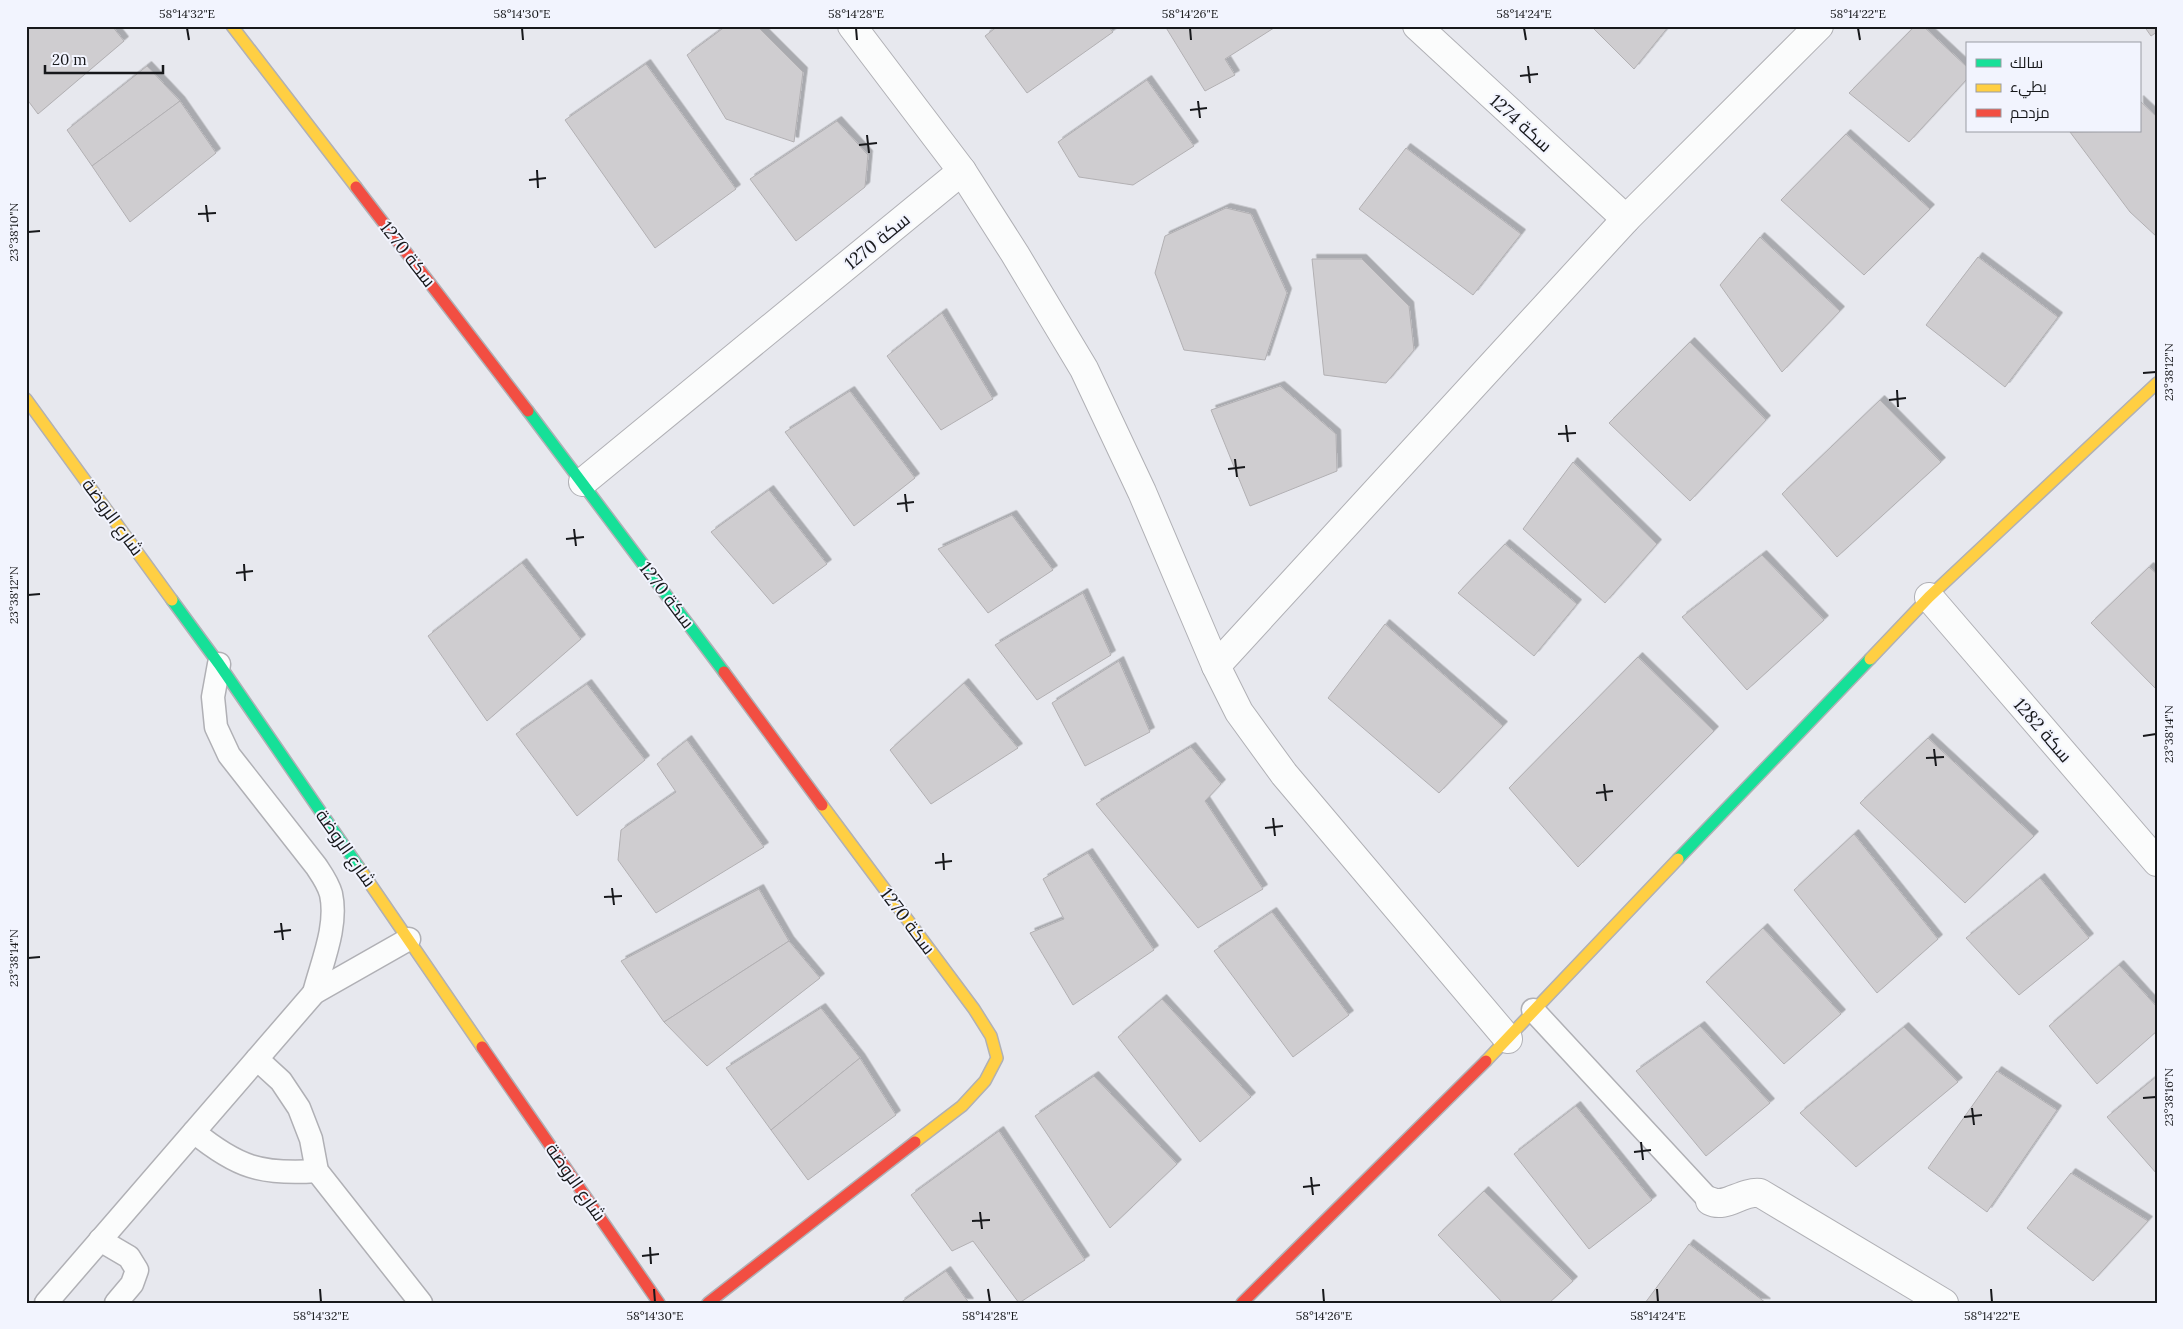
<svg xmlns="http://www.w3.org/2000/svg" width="2183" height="1329" font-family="Lora,Cairo,serif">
<defs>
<filter id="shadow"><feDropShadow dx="4.5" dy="-4.5" stdDeviation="0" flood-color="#0004"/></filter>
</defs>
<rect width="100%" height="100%" fill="#e7e8ee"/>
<!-- building -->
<g fill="#cfcdd0" stroke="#b2b0b3" filter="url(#shadow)">
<path d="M26,26H112L124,41L38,114L26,98Z"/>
<path d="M726,26H757L803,72L794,142L726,119L687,55Z"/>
<path d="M998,26H1108L1113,32L1027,93L985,36Z"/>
<path d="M1165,26H1277L1225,59L1235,75L1205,91Z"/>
<path d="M1591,26H1669L1634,69Z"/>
<path d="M1915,26H1923L1967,67V79L1909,142L1849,93Z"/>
<path d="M2144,26H2157V32L2151,36Z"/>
<path d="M646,64L736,189L655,248L565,120Z"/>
<path d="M147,66L180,101L92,166L67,130Z"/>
<path d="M1147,80L1194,146L1133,185L1079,177L1058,142Z"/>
<path d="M2139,100L2157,117V237L2130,212L2070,132L2139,131Z"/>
<path d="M180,101L216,153L130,222L92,166Z"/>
<path d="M837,121L868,155L865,187L796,241L750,179Z"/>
<path d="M1846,134L1930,209L1864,275L1781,200Z"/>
<path d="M1406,148L1521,234L1473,295L1359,209Z"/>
<path d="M1226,208L1251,214L1287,293L1265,360L1184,350L1155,273L1165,236Z"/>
<path d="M1760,237L1840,311L1782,372L1720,285Z"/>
<path d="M1978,257L2058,317L2005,387L1926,325Z"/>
<path d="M1312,259H1362L1409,306L1414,350L1386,383L1324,375Z"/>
<path d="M942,313L993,399L941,430L887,356Z"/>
<path d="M1690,342L1766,420L1690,501L1609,423Z"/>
<path d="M1280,386L1336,434L1337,471L1250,506L1211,410Z"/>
<path d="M850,391L915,478L854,526L785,432Z"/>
<path d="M1880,400L1941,462L1837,557L1782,494Z"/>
<path d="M1573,462L1657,544L1605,603L1523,529Z"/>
<path d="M769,490L827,564L773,604L711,532Z"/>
<path d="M1012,515L1053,570L988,613L938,549Z"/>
<path d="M1505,544L1577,604L1534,656L1458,593Z"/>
<path d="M1762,555L1824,620L1747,690L1682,617Z"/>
<path d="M522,563L581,639L487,721L428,636Z"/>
<path d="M2149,567L2157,574V690L2091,623Z"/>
<path d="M1083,593L1111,655L1037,700L995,645Z"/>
<path d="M1385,624L1503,726L1439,793L1328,698Z"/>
<path d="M1638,657L1714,731L1578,867L1509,788Z"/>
<path d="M1119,661L1150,732L1085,766L1052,703Z"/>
<path d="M964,683L1018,748L931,804L890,750Z"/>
<path d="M587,684L645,760L577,816L516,734Z"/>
<path d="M1928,738L2034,836L1965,903L1860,803Z"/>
<path d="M687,740L764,847L656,913L618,860L621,830L676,792L657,764Z"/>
<path d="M1191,747L1221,784L1205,801L1263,889L1198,928L1096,804Z"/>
<path d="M1854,834L1938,939L1877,993L1794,890Z"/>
<path d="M1088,853L1154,950L1073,1005L1030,933L1064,919L1043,879Z"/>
<path d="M2040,878L2089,938L2019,995L1966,938Z"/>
<path d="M759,889L789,941L664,1022L621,961Z"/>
<path d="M1272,912L1349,1015L1293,1057L1214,951Z"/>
<path d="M1763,928L1841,1014L1784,1064L1706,982Z"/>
<path d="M789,941L820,978L707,1066L664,1022Z"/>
<path d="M2119,965L2157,1007V1031L2097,1084L2049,1026Z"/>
<path d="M1162,999L1251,1097L1200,1142L1118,1037Z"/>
<path d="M821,1008L860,1058L771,1130L726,1068Z"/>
<path d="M1700,1026L1770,1103L1706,1156L1636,1071Z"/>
<path d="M1904,1027L1958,1082L1856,1167L1800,1113Z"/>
<path d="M860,1058L896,1115L808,1180L771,1130Z"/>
<path d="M1997,1071L2057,1110L1987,1212L1928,1168Z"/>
<path d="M1094,1076L1177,1164L1110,1228L1035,1116Z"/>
<path d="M2157,1076V1174L2107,1117Z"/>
<path d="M1576,1106L1652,1200L1589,1249L1514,1154Z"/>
<path d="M999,1131L1085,1260L1019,1303L973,1241L952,1251L911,1195Z"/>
<path d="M2071,1173L2148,1221L2093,1281L2027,1228Z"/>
<path d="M1484,1191L1573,1281L1549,1303H1503L1438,1235Z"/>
<path d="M1689,1244L1766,1303H1645Z"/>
<path d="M946,1271L969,1303H900Z"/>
</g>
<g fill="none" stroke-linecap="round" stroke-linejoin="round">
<defs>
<g id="lane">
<path d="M219,664L213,697L216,727L229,755L316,866C322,875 328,883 331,894C338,926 322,962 314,993"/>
<path d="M1533,1010L1710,1201"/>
<path d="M257,1059L281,1081L299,1108L311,1139L317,1171L421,1303"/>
<path d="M194,1132C237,1167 261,1175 317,1171"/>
<path d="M100,1240L129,1257L137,1270L132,1284L116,1303"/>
<path d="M46,1303L314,993L409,939"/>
</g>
<g id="street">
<path d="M852,26L962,171L1015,254L1084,369L1142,492L1216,666L1239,712L1284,774L1508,1039"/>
<path d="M1417,26L1626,219"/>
<path d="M583,482L962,171"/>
<path d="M1929,597L2157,862"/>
<path d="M1216,666L1626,219L1819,26"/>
<path d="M1710,1201C1726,1209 1741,1191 1760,1193L1944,1303"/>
</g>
<g id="fast">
<path d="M528,411L724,672"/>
<path d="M172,600L219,664L360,869"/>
<path d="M1678,859L1870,659"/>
</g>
<g id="slow">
<path d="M232,26L356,187"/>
<path d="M26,399L172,600"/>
<path d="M1870,659L1929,597L2157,383"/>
<path d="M822,805L974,1009L991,1036L997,1058L985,1081L962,1106L915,1142"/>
<path d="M360,869L482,1047"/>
<path d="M1486,1061L1678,859"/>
</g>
<g id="jam">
<path d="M356,187L528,411"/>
<path d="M724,672L822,805"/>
<path d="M482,1047L659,1303"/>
<path d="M708,1303L915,1142"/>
<path d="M1242,1303L1486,1061"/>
</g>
</defs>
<!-- lane casing -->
<use href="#lane" stroke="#b0b0b5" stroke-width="25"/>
<!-- street casing -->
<use href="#street" stroke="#b0b0b5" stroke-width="30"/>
<!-- fast casing -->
<use href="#fast" stroke="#b0b0b5" stroke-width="14"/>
<!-- slow casing -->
<use href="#slow" stroke="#b0b0b5" stroke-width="14"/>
<!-- jam casing -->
<use href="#jam" stroke="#b0b0b5" stroke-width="14"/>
<!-- lane -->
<use href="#lane" stroke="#fbfcfc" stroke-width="22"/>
<!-- street -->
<use href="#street" stroke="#fbfcfc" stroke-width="28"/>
<!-- fast -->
<use href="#fast" stroke="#16e098" stroke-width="11"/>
<!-- slow -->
<use href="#slow" stroke="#ffcf43" stroke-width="11"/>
<!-- jam -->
<use href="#jam" stroke="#f24e42" stroke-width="11"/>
</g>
<!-- ticks -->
<path fill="none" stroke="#17181b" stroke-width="2" d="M187,28L189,40M522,28L523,40M856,28L857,40M1190,28L1191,40M1524,28L1526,40M1858,28L1860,40M1528,66L1530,83M1520,76L1538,74M1198,101L1200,118M1190,110L1207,108M867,135L869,153M859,145L877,143M537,170L538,188M529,180L546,178M206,205L208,222M198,214L216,213M28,232L40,231M2143,373L2156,372M1897,390L1898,407M1889,400L1906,398M1566,425L1568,442M1558,434L1576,433M1235,459L1237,477M1228,469L1245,467M905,494L907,512M897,504L914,502M574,529L576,546M566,539L584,537M244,564L245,581M236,573L253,571M28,595L40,594M2143,736L2156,734M1934,749L1936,766M1926,758L1944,757M1604,784L1606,801M1596,793L1613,791M1273,818L1275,836M1265,828L1283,826M943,853L944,870M935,863L952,861M612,888L614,905M604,897L622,896M281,923L283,940M274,932L291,930M28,958L40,957M2143,1098L2156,1097M1972,1108L1974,1125M1964,1117L1982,1115M1641,1142L1643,1160M1634,1152L1651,1150M1311,1177L1313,1195M1303,1187L1320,1185M980,1212L982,1229M972,1221L990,1220M650,1247L651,1264M642,1256L659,1254M320,1289L321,1302M654,1289L655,1302M988,1289L990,1302M1323,1289L1324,1302M1657,1289L1658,1302M1991,1289L1992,1302"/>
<g text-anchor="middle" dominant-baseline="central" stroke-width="4" stroke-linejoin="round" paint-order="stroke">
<!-- street labels -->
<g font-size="18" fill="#17181b" stroke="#f2f4fe">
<text transform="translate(1521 123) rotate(42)">سكة 1274</text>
<text transform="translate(877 241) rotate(-39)">سكة 1270</text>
<text transform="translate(408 254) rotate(52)">سكة 1270</text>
<text transform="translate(113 517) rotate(54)">شارع الروضة</text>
<text transform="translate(667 595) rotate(53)">سكة 1270</text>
<text transform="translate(2043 730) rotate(49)">سكة 1282</text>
<text transform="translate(346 848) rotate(55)">شارع الروضة</text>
<text transform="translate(908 921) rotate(53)">سكة 1270</text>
<text transform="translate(576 1182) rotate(55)">شارع الروضة</text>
</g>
</g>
<!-- border -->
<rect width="2183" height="1329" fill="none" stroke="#f2f4fe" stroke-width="55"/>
<!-- legend -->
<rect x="1966" y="42" width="175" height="90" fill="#f2f4fe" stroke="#9a9ca3"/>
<rect x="1976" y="59" width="25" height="8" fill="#16e098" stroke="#9a9ca3"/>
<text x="2010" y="68" font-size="15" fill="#17181b">سالك</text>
<rect x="1976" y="84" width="25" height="8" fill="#ffcf43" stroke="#9a9ca3"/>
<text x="2010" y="92" font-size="15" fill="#17181b">بطيء</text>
<rect x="1976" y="109" width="25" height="8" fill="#f24e42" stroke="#9a9ca3"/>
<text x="2010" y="118" font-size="15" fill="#17181b">مزدحم</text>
<!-- scale -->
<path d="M45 65v8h118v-8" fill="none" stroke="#17181b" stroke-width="2.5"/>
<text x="52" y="65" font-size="15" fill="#17181b" stroke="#f2f4fe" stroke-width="4" paint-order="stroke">20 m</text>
<rect x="28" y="28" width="2128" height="1274" fill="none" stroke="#17181b" stroke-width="2"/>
<g font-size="12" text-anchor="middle" fill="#17181b">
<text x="187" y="18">58°14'32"E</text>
<text x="522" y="18">58°14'30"E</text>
<text x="856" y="18">58°14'28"E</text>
<text x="1190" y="18">58°14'26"E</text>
<text x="1524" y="18">58°14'24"E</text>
<text x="1858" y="18">58°14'22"E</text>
<text transform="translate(14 232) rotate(-90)" y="4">23°38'10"N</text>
<text transform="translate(2169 372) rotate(-90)" y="4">23°38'12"N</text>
<text transform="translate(14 595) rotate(-90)" y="4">23°38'12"N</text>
<text transform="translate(2169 734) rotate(-90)" y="4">23°38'14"N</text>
<text transform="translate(14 958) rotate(-90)" y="4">23°38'14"N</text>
<text transform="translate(2169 1097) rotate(-90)" y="4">23°38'16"N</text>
<text x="321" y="1320">58°14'32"E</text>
<text x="655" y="1320">58°14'30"E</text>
<text x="990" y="1320">58°14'28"E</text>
<text x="1324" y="1320">58°14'26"E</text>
<text x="1658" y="1320">58°14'24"E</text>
<text x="1992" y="1320">58°14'22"E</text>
</g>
</svg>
